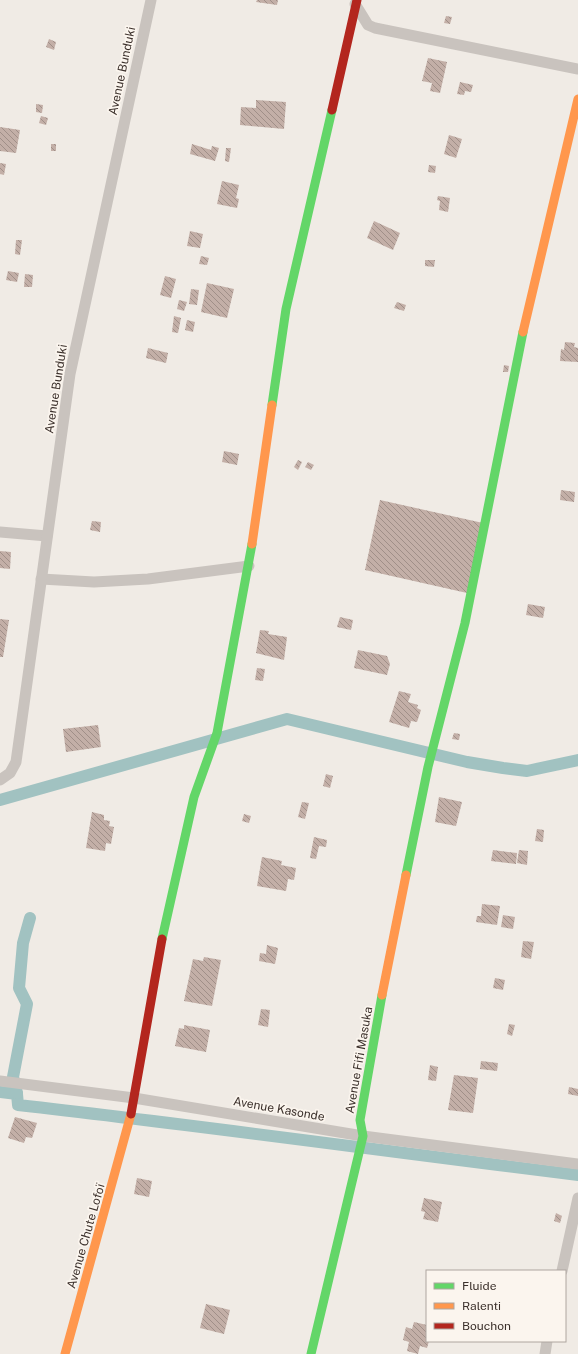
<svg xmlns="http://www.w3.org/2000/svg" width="578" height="1354" font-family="'Public Sans',sans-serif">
<defs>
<pattern id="building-back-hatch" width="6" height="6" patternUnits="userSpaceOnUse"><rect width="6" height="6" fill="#c3afa7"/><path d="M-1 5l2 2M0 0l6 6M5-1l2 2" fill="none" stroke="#a08f88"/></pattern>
</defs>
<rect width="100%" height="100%" fill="#f0ebe5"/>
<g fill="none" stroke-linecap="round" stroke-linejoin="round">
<!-- canal -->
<g stroke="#a1c2c1" stroke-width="12">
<path d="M0,800L287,719L467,762L503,768L527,771L578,760"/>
<path d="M0,1092L17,1094L18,1105C205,1126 391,1152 578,1175"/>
<path d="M17,1093L13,1077L27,1004L19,988L23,943L30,918"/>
</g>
</g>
<!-- building -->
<g fill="url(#building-back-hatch)">
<path d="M257,0H278L277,5L256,2Z"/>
<path d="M446,16L452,17L450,24L444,23Z"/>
<path d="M49,39L56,42L54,50L46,47Z"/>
<path d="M428,58L447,62L440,93L430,91L432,83L422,81Z"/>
<path d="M460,82L473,85L471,92L465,91L464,95L457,94Z"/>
<path d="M256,100L286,102L284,129L240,125L241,107L256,108Z"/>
<path d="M36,104L43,105L42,113L36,112Z"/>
<path d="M41,116L48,118L46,125L39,123Z"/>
<path d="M0,127L20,130L16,153L0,151Z"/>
<path d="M449,135L462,139L456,158L444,154Z"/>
<rect x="51" y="144" width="5" height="7"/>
<path d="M192,144L211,150L212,146L219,148L215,161L190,154Z"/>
<path d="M226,148H231L229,162L225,161Z"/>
<path d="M0,163L6,164L4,175L0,174Z"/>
<path d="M429,165L436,166L435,173L428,172Z"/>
<path d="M222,181L239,185L236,198L239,199L237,208L217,204Z"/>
<path d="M438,196L450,198L448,212L439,210L440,201L437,200Z"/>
<path d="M374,221L400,233L393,250L367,238Z"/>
<path d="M190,231L203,234L200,248L187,246Z"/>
<path d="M16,240H22L20,255L15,254Z"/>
<path d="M201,256L209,258L207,265L199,264Z"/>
<path d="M425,260H435L434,267L425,266Z"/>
<path d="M8,271L19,273L17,282L6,280Z"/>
<path d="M25,274L33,275L32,287H24Z"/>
<path d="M165,276L176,279L171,298L160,295Z"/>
<path d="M207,283L234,289L227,318L201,312Z"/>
<path d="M191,289L199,290L197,305L189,304Z"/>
<path d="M179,300L187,302L184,311L177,309Z"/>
<path d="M397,302L406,305L404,311L394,308Z"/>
<path d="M174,316L181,318L178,333L172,332Z"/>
<path d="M187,320L195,322L193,332L185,330Z"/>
<path d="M565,342L575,343L574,347L578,348V362L560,361L561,349L564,350Z"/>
<path d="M148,348L168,353L166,363L146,358Z"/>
<path d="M504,365L509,366L508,372H503Z"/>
<path d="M224,451L239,454L237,465L222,462Z"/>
<path d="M298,460L302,462L298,470L294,467Z"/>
<path d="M308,462L314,465L311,470L305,467Z"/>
<path d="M561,490L575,492L574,502L560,500Z"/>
<path d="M380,500L483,523L467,593L365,570Z"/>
<path d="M92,521L101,522L100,532L90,530Z"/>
<path d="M0,551L11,552L10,569L0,568Z"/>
<path d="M528,604L545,607L543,618L526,615Z"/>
<path d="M340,617L353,620L351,630L337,627Z"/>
<path d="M0,619L9,620L3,657H0Z"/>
<path d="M260,630L269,631L268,634L287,637L284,660L256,653Z"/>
<path d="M358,650L387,656L390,664L387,675L354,668Z"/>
<path d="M257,668L265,669L263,681L255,680Z"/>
<path d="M399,691L411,694L408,702L418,705L417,708L421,710L417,722L411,721L409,728L389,722Z"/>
<path d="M98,725L101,747L66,752L63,729Z"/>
<path d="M454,733L460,734L459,740L452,739Z"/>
<path d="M326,774L333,776L330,788L323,786Z"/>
<path d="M439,797L462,802L456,826L435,822Z"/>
<path d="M302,802L309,803L305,819L298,817Z"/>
<path d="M92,812L104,815V820L110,821L109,826L114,827L111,844L106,843L105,851L86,848Z"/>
<path d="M244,814L251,816L249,823L242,821Z"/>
<path d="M537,829L544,830L543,842L535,841Z"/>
<path d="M314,837L327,840L326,847L319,846L316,859L310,858Z"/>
<path d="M493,850L517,853L516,864L491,861Z"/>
<path d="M519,850L528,851L527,865L517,863Z"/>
<path d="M262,857L282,861L281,865L296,868L294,880L288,879L286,891L257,886Z"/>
<path d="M482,904L500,906L497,925L476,922L477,916H481Z"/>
<path d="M503,915L515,917L513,929L501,927Z"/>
<path d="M523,941L534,942L531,959L521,957Z"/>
<path d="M267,945L278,948L275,964L259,961L260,953L266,954Z"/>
<path d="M204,957L221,960L212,1006L184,1001L193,959L203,961Z"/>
<path d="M495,978L505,980L503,990L493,988Z"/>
<path d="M261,1009L270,1010L268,1027L258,1025Z"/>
<path d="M509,1024L515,1025L512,1036L507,1034Z"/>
<path d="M184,1025L210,1030L206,1052L175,1046L179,1028L184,1029Z"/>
<path d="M481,1061L498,1063L497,1071L480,1069Z"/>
<path d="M430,1065L438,1067L436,1081L428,1080Z"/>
<path d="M454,1075L478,1078L473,1113L448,1110Z"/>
<path d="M569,1087L578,1089V1096L568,1094Z"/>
<path d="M15,1117L37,1123L32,1138L26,1137L24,1143L8,1138Z"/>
<path d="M137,1178L152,1181L149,1197L134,1194Z"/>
<path d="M424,1198L442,1202L438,1222L423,1219L425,1212L421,1211Z"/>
<path d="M556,1213L562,1216L560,1223L554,1221Z"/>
<path d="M206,1304L230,1310L224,1334L200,1328Z"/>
<path d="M414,1322L427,1325V1341H429L427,1348L420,1346L418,1354L407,1351L409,1342L403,1340L406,1327L412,1329Z"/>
</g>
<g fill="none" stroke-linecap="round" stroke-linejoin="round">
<!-- street -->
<g stroke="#c9c3be" stroke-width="11">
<path d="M355,4L368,25L375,28L578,69"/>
<path d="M0,532L47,536"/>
<path d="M41,579L94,582L148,579L249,566"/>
<path d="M0,780L10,773L16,762L70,374L151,0"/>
<path d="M0,1081L134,1098L363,1136L578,1164"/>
<path d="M562,1271L578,1198"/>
<path d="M545,1354L547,1341"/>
</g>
<!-- fast -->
<g stroke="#63d668" stroke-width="9">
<path d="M272,405L286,309L332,110"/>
<path d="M406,875L428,767L465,623L523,332"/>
<path d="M162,939L194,797L217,733L252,544"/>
<path d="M311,1354L363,1136L360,1120L382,995"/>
</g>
<!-- slow -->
<g stroke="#ff974d" stroke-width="9">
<path d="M523,332L578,99"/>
<path d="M252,544L272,405"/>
<path d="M382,995L406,875"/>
<path d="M65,1354L131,1114"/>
</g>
<!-- jam -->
<g stroke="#b3261e" stroke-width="9">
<path d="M332,110L357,0"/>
<path d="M131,1114L162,939"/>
</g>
</g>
<g text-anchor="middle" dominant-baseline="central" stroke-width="3.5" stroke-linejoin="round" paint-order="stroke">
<!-- street labels -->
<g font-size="12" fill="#3b302b" stroke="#fbf5ee">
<text transform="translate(122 71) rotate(-78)">Avenue Bunduki</text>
<text transform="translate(56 389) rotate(-81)">Avenue Bunduki</text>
<text transform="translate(359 1060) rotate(-80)">Avenue Fifi Masuka</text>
<text transform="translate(279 1109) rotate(10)">Avenue Kasonde</text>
<text transform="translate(86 1236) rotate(-74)">Avenue Chute Lofoï</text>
</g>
</g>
<!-- legend -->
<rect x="426" y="1270" width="140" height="72" fill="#fbf5ee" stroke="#aea6a0"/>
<rect x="434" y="1283" width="20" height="6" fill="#63d668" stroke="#aea6a0"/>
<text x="462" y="1290" font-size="12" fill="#3b302b">Fluide</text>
<rect x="434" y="1303" width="20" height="6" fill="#ff974d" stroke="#aea6a0"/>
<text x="462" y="1310" font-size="12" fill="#3b302b">Ralenti</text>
<rect x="434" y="1323" width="20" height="6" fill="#b3261e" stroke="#aea6a0"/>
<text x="462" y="1330" font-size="12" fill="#3b302b">Bouchon</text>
</svg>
